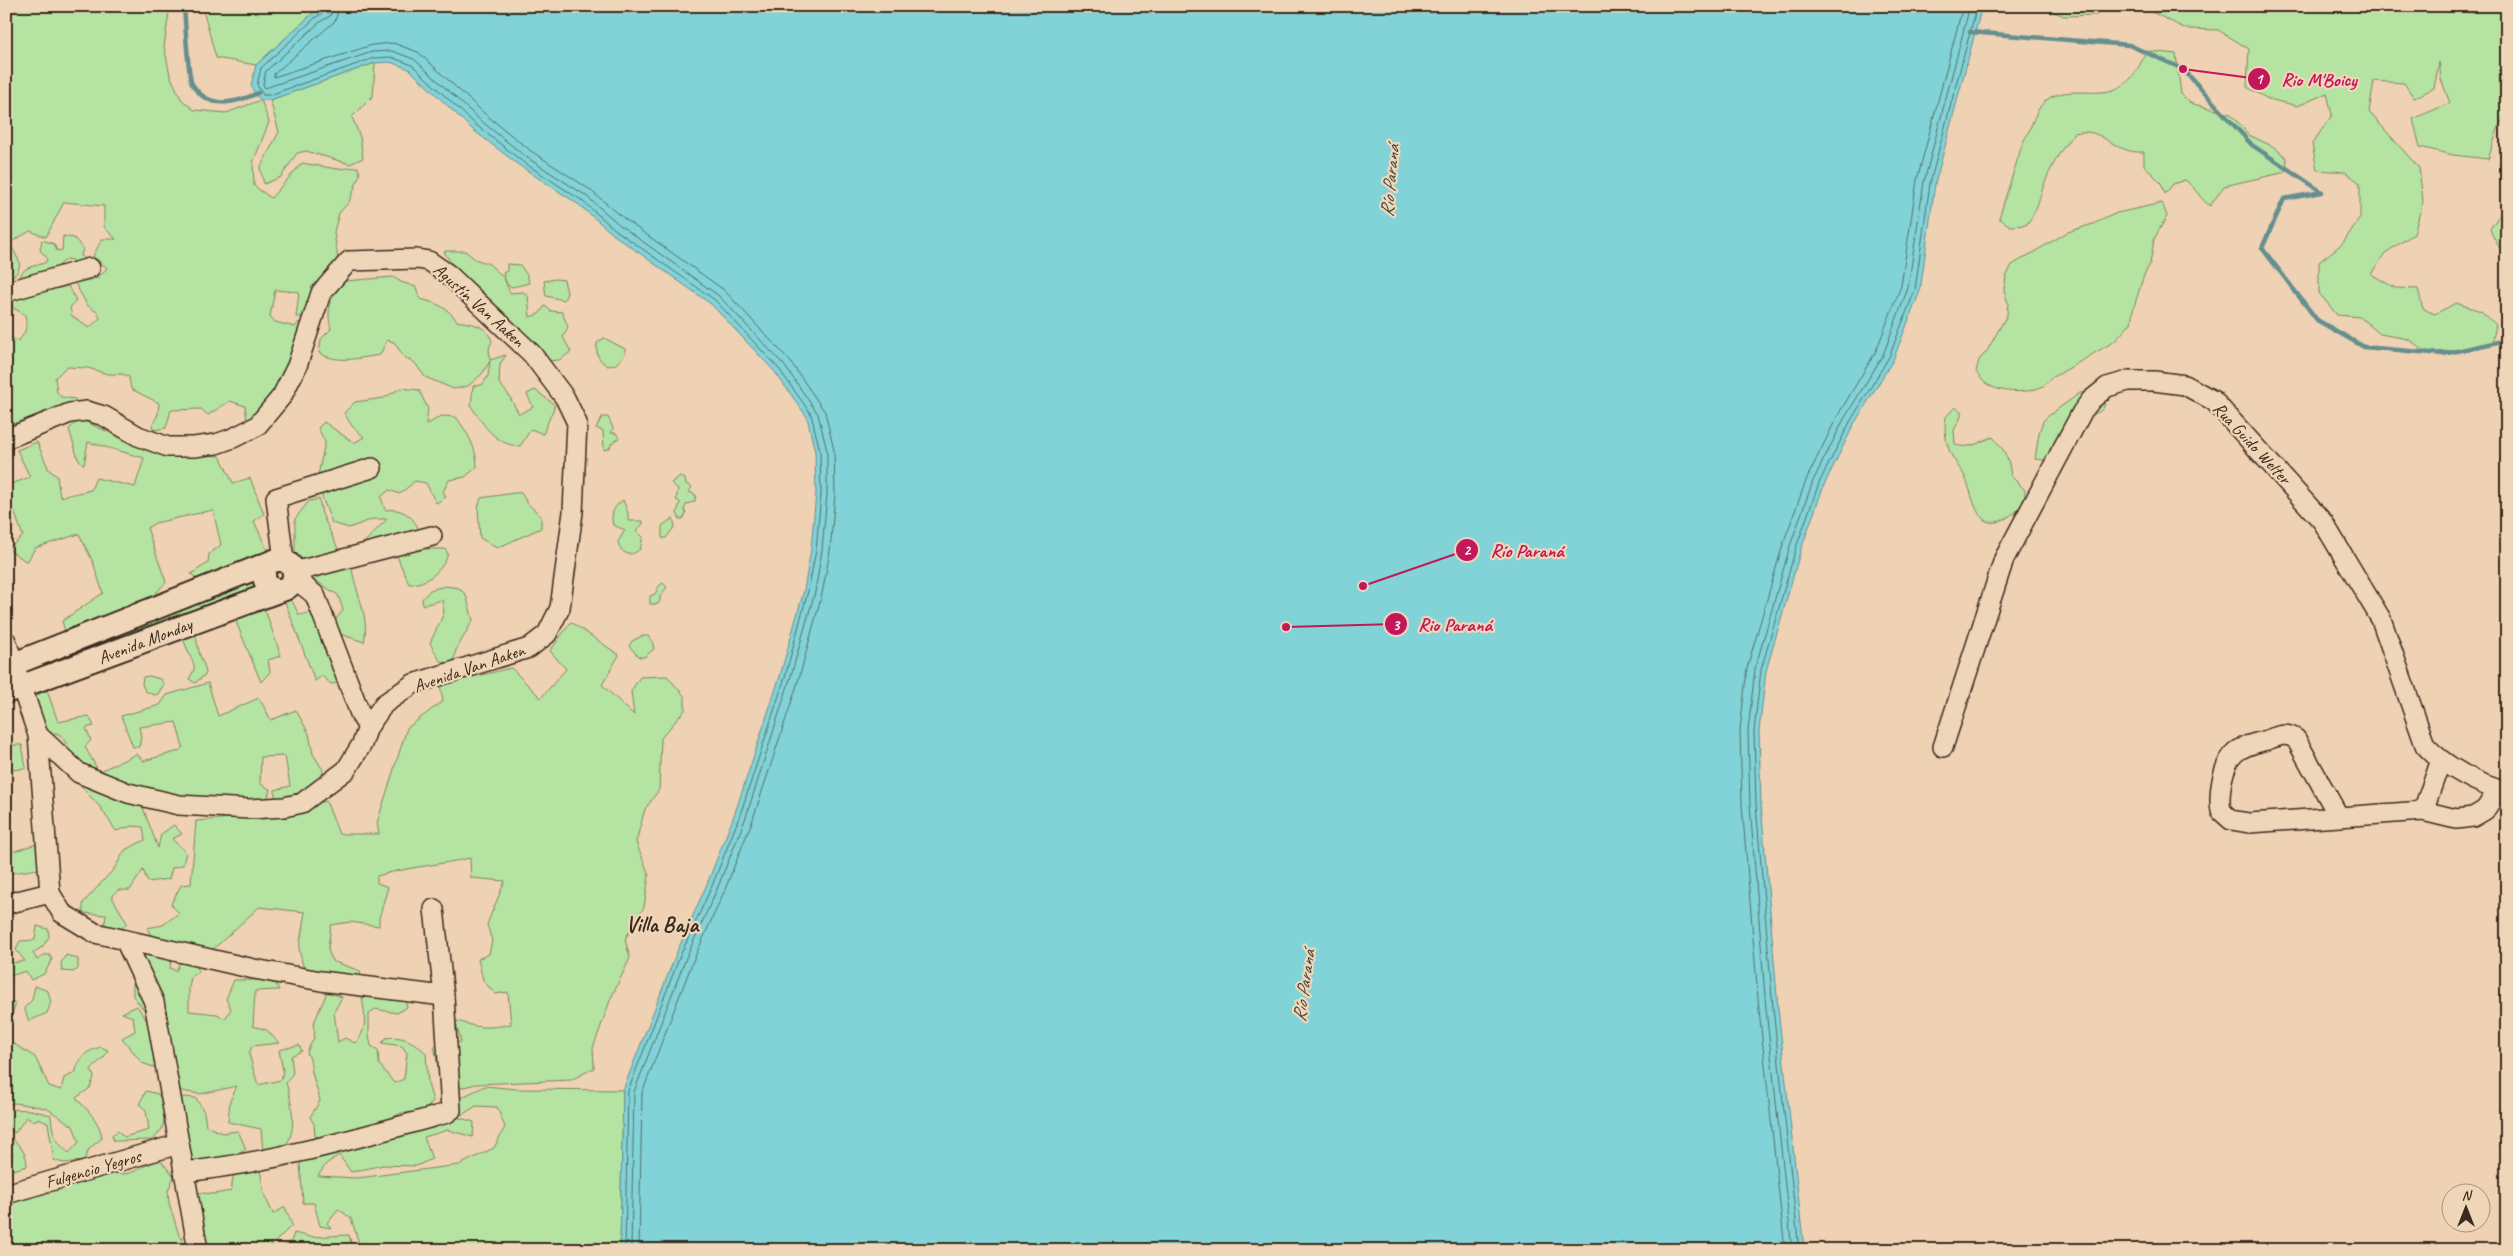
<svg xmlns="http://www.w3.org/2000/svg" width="2513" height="1256" font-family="Caveat,sans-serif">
<rect width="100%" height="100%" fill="#efd1b3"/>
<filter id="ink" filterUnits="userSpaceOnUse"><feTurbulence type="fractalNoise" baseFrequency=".02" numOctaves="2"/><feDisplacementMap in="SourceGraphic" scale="10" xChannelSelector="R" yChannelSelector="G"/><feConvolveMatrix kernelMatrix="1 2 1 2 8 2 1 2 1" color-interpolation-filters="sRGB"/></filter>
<g filter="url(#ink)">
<!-- green -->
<g fill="#b5e3a2" stroke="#788660">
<path d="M6,6H170L164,46L170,75L181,99L194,110L226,113L261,100L269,122L253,163L254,186L271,198L302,163L337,169L358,167L360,174L349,202L339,213L334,232L338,260L306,317H296L299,292L275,290L270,316L275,322L295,327L299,322L304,329L272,397L247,421L245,406L230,401L208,415L201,409L171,410L166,428L154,430L152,426L158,414L159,403L131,389L129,377L123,374H107L88,368L66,367L55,378L57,392L61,397L75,399L79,407L39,414L10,425V415L6,404V319L10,338L18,341C27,332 27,326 25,315L12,307L10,300L68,286L76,300L70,308L72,316L89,328L100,318L97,312L87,305L75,283L98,278L107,268L93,256L102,239H116L104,227V206L64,202L46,237L30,231L10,243L20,263L18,271L6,284Z"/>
<path d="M202,6H325L313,13L256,65L216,58Z"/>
<path d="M2040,6H2110L2096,15L2064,16Z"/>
<path d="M2140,6H2448V9L2473,13L2475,6H2507V114L2499,126L2488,159L2453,155L2420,147L2413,119L2450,103L2441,79L2439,62L2434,88L2414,98L2404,83L2374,81L2369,112L2419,168L2423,201L2414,234L2385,253L2371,274L2395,288L2418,289L2423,309L2435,314L2456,303L2481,311L2496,325L2492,344L2465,349L2428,353L2408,339L2380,334L2360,317L2337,315L2319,293V262L2343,243L2360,217V183L2345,172L2317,170L2312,144L2332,115L2327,93L2298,106L2268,99L2247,87L2249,49L2218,30L2186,29Z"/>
<path d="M2149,51L2176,54L2181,94L2190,103L2231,114L2249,135L2274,147L2287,158L2286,172L2224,186L2210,206C2199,198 2196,188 2185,180L2173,184L2165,194L2161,183L2144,165V152C2111,154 2105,126 2074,133C2063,147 2053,163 2046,180C2039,196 2038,211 2026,225L2010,226L1999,218L2023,142C2033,128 2034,106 2051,97C2076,85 2104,101 2126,83C2137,74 2140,61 2149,51Z"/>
<path d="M375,63L373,96L352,117L360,137L363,158L350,164L306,151L297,153L281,177L264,184L260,168L279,132L270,100Z"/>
<path d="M2162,203L2167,216L2154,239L2150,264L2144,275L2133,310L2131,323L2115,341L2059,374C2048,377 2049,384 2041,387C2026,394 2000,393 1987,384C1983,382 1979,376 1976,372L1979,360L1987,351L2007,315L2008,303L2004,290L2006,277L2012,265L2068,232L2093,224L2117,213Z"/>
<path d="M2507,212V316L2499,304C2502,290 2510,267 2503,253C2498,245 2493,238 2490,229L2500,214Z"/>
<path d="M63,236L74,238L83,248L81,256L96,265L67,268L73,260L67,259L37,283L20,277C23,265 37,267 46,262L47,258L40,250L42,240L54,244L57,251L62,250Z"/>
<path d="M447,251H465L475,259L489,264L504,278L510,293L523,292L528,296L530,317L539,314L545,306L551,311L562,312L568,327L563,337L571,352L559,360L546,361L542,351L450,269L452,264L444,252Z"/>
<path d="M507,264L520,265L527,275L529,283L513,287L507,285L503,273L507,271Z"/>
<path d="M393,277L401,282L416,287L420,299C437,303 447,307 457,321C473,324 485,324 492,341L489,348L490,360L506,355L500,364L499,383L508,394L519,414L533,407L527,394L535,390L555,405L543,434L531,429L520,446C496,446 483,424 471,406L473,386L482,385L488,376L490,361L482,374L468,386L454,389L425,377L415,363L404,357L394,342L387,340L380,355C359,358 338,364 319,353L321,339L331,329C326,308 330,297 345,281Z"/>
<path d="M555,279L564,280L567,293L564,300L546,296L544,281Z"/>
<path d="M604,338L625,349V354L616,364L608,366C598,360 596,355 597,343Z"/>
<path d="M401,388L419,390L428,409L426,425L441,416L456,417C467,432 477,448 477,467L465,477L449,480L443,492L446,497L436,503L426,483L415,481L400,494L389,490L381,497L385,510C412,506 419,528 427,549H445L448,554C442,571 427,584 409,584L396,554L355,564L352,569C356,594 370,617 364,642L328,630L343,610L338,595L303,573L295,558V519L309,501L319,499L322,514L340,553L359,548L387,519H373L349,528L332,523L322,497L324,485L317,480L325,442L318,428L324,422L354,443L364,437L352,426L344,413L355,402L384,398Z"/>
<path d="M2103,390C2109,409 2101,415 2082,415L2051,461L2035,459L2039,433L2043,421L2048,416L2080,393Z"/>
<path d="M1955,407L1961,411V417L1954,430L1955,444C1967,451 1981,441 1993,437L2004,451L2009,463L2011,476L2025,490C2025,501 2020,509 2011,515C1976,539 1975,499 1965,477C1963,472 1959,469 1957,464C1947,451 1943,433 1946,417Z"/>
<path d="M602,417H608L613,428L611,433H616L619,438L611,444L610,448L604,450L603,431L596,428Z"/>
<path d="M80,419L149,451L220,456L233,483L250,478L264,514L254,521L267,550L261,560L239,569L264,580V593L35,673L45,659L224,594L238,570L202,583L191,574L208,563L209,554L221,545L213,510L155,523L147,528L166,582L144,606L66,635L62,621L103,593L93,562L79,534L35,548L27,562L8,549L23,536L13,508L6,510V486L30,477L17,450L37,442L49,470L57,476L60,497L91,490L96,478L135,487L144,458L88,442L84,465L78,459L69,429Z"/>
<path d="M680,476L685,479L686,484L692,487L689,492L696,495L695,501L687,504L684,509L686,513L684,518L680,520L677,513L680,502L676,500L678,489L671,483Z"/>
<path d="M514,493H521L527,503L541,516V528L497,548L480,538L478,508L481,498Z"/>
<path d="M623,500L628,513V521H643V524L636,530L643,537L640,549C630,558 621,554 618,542L625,530L613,525C610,514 614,506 623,500Z"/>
<path d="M673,518L675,526L666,538H662V526Z"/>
<path d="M663,583L667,587L660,597V601L658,604H650V596L655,594L659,586Z"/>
<path d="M445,586L459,588L466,595L473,620L456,650L453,665L440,661L430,643L444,613L442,600L423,605L422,599L430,590Z"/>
<path d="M292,588L302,590L290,597L299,615L318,611L339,683L331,684L322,676L315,681L282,594Z"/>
<path d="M262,601L281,656L268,660L270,672L261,682L234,617Z"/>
<path d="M571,622L619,655L602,685L634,715L631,691L640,677L667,676L685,697V710L661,738L659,790L645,809L636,842L649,875L644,907L625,939L630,958L611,998L593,1048L594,1068L571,1080L476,1084L443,1092L434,1046L461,1042L455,1020C475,1028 489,1029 511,1024L508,992L495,994L483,980L478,959L489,954L492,941L487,924L505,881L471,878L470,858C439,865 407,867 377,876V883L388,887L379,918V926L350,922L331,925L328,949L332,961L360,971L362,984L316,974L303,966L299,949L305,912L259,907L208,954L155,943L147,928L163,925L179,913L171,904L181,885L191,884L196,821L268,815L326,801L339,834H379L377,823L407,728L443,701L440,685L511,668L541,698L566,669L550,651Z"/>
<path d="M194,630C198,640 197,649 201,658C203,664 206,667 206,674L195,683L189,679L194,670V665L181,634Z"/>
<path d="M642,636H648L652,641L654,649L644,657H639L629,646L632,641Z"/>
<path d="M149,676L160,679L164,684L158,694L154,695L145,691L142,684L143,677Z"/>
<path d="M208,683L218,716L259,698L271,720L296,710L309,734L313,754L323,770L322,784L275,805V790L290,786L285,756L261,757L260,784L270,789L266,804C221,802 135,803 102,770L137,754L143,761L179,751L183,747L176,722L139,727L141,737L139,747H133L121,716L160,705L167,695Z"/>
<path d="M47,690L58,722L89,716L94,726L86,728L91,740L85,747L99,772H86L68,757L66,743L59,734L49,732L39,717L35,696Z"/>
<path d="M9,745H22L26,768L6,771V750Z"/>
<path d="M75,780L142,805L158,848L161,834L174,825L182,834L172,839L186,852L183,865L172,868L169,879L148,882L143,870L130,890H118L112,897L127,923L117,933L104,928L106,915L83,913V903L114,869L125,850L145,840L143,827L132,826L116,831L100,807Z"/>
<path d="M36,844L38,869L6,874V854Z"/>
<path d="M37,926L48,929L49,937L42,947L33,953L37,960L44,955H50L52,960L44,974L31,980L26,971L10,976L6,975V960L11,963L25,961L16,950L20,941L35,940Z"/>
<path d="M144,950L157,953L171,961L170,968L176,971L182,958L196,964L199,972L191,977L189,988V1011L217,1014L225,1019L231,1009L226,999L234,980H261L276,984L279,990L255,991L253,1026L267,1030L279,1043L252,1046L249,1054L258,1085L281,1080L283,1071L279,1050L299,1045L302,1051L291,1056L293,1073L286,1083C292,1101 300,1140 279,1150C275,1152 267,1152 263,1152L261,1129L228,1122L230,1101L237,1086L200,1094L169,1089L149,1016L133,996V980Z"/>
<path d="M66,955L78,959V969L73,972L62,971L61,963Z"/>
<path d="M35,986L48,991L51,1002L47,1013L29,1021L24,1008L32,1000Z"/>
<path d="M327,992L342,997L334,1012L338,1042L345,1038L355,1043C368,1031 365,1014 362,998L369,994L404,995L407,1007L397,1013L375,1009L369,1014V1035L371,1046L378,1050L379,1064L394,1083L404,1079L407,1053L402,1046L382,1043L386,1038C403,1035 414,1042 426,1053L428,1084L433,1101L424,1112L401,1113L385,1121L356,1127L341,1136L326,1139L315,1136L314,1124L310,1117L320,1101C318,1090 314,1082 312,1072C310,1064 312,1061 307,1053C310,1041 318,1039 313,1025Z"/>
<path d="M6,1003H16L6,1031Z"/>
<path d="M137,1006L147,1021L159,1069L142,1063L122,1038L135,1031L133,1017L122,1013Z"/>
<path d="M6,1039L35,1057L49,1086L61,1090L64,1078L75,1073C80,1057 85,1051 101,1047L108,1050L104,1057L91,1069L94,1077L90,1088L76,1098C86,1108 101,1123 102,1138L89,1149L84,1161L63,1163L54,1160L48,1123L38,1119L32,1121L26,1117L15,1133C5,1127 6,1119 6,1109L30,1110L51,1115C52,1132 55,1142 69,1153L79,1142L73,1126L46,1108L15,1103L6,1104Z"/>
<path d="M485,1086L516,1089L623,1090L620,1250H361L351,1218L338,1209L327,1223L331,1228L320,1226L314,1203H303L300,1164L313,1144L446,1114L474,1122L473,1137L448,1130L424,1137L432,1159L416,1166L383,1165L351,1172L339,1155L326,1164L318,1176L358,1178L459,1165L494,1148L505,1127L497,1107L476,1106L462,1115L454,1101Z"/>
<path d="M146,1091L158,1094L167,1109L162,1129L153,1140L114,1141L112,1135L118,1131L124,1137L149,1130L146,1110L139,1104Z"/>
<path d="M181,1097L196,1098L204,1112L206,1126L222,1133L238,1131L246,1149L222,1166L192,1163C181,1143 187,1119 181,1097Z"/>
<path d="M6,1135C18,1142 27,1152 27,1166L13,1170L10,1166L13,1154L6,1151Z"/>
<path d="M160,1160L174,1176L168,1191L169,1203L179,1235L186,1245L187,1250H6V1196L106,1170C132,1181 137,1166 160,1160Z"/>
<path d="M259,1163L264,1194L273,1214L285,1207L292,1225L269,1248L238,1245L235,1250H205L194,1192L214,1194L231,1191L235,1165Z"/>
<path d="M294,1233L310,1237L349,1235L353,1250H278L291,1242Z"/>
</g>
<!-- water -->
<path fill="#81d3d8" stroke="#658f8e" d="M325,6H1982L1935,184L1920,291L1893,360L1854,424L1824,485L1801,549L1766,671L1759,731L1761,804L1778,1008L1804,1250H620L623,1090L676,954L707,884L735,813L780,676L804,590L811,549L816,493L815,452L807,417L775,372L711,304L614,235L578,204L520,166L472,129L409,69L390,62L375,63L270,100H261L255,95L251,85L256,65L313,13Z"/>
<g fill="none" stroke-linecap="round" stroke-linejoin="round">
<!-- shore -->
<g stroke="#576e68" stroke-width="1">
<path d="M326,6L324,12L316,17L261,68L257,85L263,95H270L374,58L391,57L412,65L476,125L523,162L581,200L617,231L715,300L779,369L811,414L820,451L821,494L816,550L808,591L785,677L740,815L712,886L680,956L628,1091L625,1250"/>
<path d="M333,6L330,16L320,22L266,71L263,84L265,88L372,52L392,51L414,59L480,120L526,157L585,195L621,226L719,296L784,365L818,414L827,451V494L822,550L815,592L790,679L746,817L717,889L686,958L634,1092L631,1250"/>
<path d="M340,6L335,21L274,74V77L372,45L393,43L418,52L485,114L531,151L589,189L626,220L724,290L790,361L825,412L834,450L835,494L830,551L822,594L798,682L753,819L724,892L693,961L642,1093L639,1250"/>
<path d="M1785,1250L1759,1010L1742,805L1740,730L1747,668L1783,544L1807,478L1838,415L1876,351L1901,286L1917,180L1963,6"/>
<path d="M1792,1250L1766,1009L1750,805L1748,731L1755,669L1790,546L1813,481L1844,419L1883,355L1908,288L1924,182L1970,6"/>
<path d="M1799,1250L1773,1008L1756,805L1754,731L1761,670L1796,548L1819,483L1850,422L1889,357L1915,290L1930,183L1977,6"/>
</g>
<!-- stream -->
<g stroke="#658f8e" stroke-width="4.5">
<path d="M184,6C185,18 188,78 192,84C208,111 236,103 258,93"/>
<path d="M1970,32L2129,45L2183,69L2252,145L2322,192L2284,199L2262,248L2317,320L2364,347L2443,354L2507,340"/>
</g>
<defs>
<g id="minor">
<path d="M6,292L90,268"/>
<path d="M6,439L70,413L87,411L104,416L138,436L168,447H194L216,444L233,438L257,426L282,396L297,366L321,293L349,261L417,259L429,261L448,274L532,354L565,398L577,423L573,512L560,608L547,634L529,648L413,684L384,704L368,727L362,744L346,770L302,803L284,807L250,809L179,805L128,793L79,773L38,735"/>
<path d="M284,561L276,498L372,468"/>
<path d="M294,572L432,536"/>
<path d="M294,578L315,595L361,716L368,727"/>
<path d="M6,641L38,735L50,893L62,913L95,933L254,969L321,981L444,996"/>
<path d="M1943,747L2004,559L2082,412L2091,400L2107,387L2128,381H2154L2185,385L2214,401L2323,522L2381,619L2425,745C2443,766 2481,786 2507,792"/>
<path d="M2423,811L2441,760"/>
<path d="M2339,817L2249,823L2231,820L2221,811C2218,795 2222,765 2235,753C2244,745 2256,743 2267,740C2278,736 2286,732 2296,739L2339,817L2423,811L2456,819L2473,817L2485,810L2498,790"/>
<path d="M6,904L50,893"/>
<path d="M125,940L154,1002L198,1250"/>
<path d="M184,1172C276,1162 358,1138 447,1113L451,1110L444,996L434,909"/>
<path d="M6,1194L179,1144"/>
</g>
<g id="tertiary">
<circle cx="279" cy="575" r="15"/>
<path d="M6,667L269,563"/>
<path d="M6,692L284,589"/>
</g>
</defs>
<!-- minor casing -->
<use href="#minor" stroke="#3b2a1e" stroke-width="22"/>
<!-- tertiary casing -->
<use href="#tertiary" stroke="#3b2a1e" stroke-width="26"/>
<!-- minor -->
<use href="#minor" stroke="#f0d6b8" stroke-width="19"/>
<!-- tertiary -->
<use href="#tertiary" stroke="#f0d6b8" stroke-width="22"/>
</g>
</g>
<g text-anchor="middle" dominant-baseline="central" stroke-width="4.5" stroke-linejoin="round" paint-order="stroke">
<!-- street labels -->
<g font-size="18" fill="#3b2a1e" stroke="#f0d6b8">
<text transform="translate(479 305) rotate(42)">Agustín Van Aaken</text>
<text transform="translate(2252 443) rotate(47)">Rua Guido Welter</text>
<text transform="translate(145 641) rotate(-21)">Avenida Monday</text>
<text transform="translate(469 668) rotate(-19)">Avenida Van Aaken</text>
<text transform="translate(93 1169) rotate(-16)">Fulgencio Yegros</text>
</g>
<!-- water labels -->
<g font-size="19" font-style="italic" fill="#46433a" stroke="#f0d6b8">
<text transform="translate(1390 181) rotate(-85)">Río Paraná</text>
<text transform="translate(1304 986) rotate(-82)">Río Paraná</text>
</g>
<!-- district labels -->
<g font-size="22" font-weight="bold" fill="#3b2a1e" stroke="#f0d6b8">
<text x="662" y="925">Villa Baja</text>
</g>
</g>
<!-- callouts -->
<path fill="none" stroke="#c2185b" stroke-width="2" d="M2183 69L2259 79M1363 586L1467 550M1286 627L1396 624"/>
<g fill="#c2185b" stroke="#f0d6b8" stroke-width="2">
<circle cx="2183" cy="69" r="5"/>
<circle cx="1363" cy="586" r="5"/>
<circle cx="1286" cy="627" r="5"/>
<circle cx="2259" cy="79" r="12"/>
<circle cx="1467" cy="550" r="12"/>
<circle cx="1396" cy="624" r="12"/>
</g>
<g font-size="15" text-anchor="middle" font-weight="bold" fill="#fff">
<text x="2259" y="84">1</text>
<text x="1467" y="555">2</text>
<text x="1396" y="630">3</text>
</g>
<g font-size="19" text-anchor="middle" font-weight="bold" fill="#c2185b" stroke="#f0d6b8" stroke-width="4.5" stroke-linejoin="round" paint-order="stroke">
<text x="2319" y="86">Rio M'Boicy</text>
<text x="1527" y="557">Río Paraná</text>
<text x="1455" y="631">Rio Paraná</text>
</g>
<!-- margin -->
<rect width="2513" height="1256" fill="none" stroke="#f0d6b8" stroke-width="25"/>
<rect x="12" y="12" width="2488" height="1231" fill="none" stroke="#3b2a1e" stroke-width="2" filter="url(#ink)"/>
<!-- north arrow -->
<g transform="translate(2466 1208)"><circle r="24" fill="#f0d6b8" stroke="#a8917a"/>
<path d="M0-4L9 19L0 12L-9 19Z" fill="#3b2a1e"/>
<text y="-8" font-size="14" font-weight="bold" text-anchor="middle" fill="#3b2a1e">N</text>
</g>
</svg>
